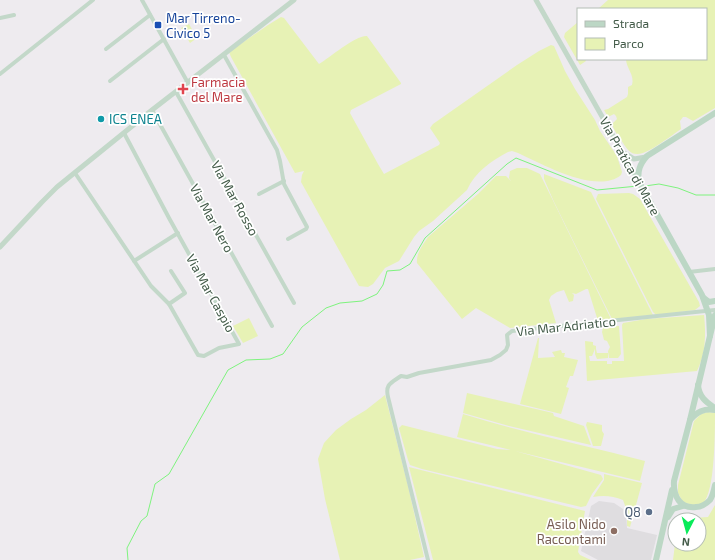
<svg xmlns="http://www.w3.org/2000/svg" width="715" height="560" font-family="'Exo 2',sans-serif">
<rect width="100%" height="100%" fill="#eeebef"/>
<!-- education -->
<path fill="#dfdde0" d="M599,501L614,503L626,511L627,528L657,535L651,560H598L581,551L591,506Z"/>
<!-- green -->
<g fill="#e7f2b5">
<path d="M608,0H715V108L693,121L686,117H683L680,121L681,129C672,135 647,155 637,154C630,154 627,149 623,143C619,137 614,131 612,124L617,119L616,116L614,114L608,117L604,110L608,109L627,97L628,94V87L632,85C635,75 626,68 626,59H706V9H598Z"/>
<path d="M281,17L284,18L319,64C329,58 356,35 367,36L401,83V84L351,110L350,113L378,164L384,174L439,145L440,143L430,128L433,124L517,65L539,51L551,45L554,46L565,71L575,89L595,120L600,131L617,156L622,172L621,175C597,195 542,164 518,153L512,151L508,152C491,161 475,172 467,190L433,221L419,231L414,237L399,261L385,268L373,284L368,287L359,286L301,182L302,175L304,171L295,173L231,57L229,52L268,25Z"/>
<path d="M578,22V59H585L586,61L580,65L564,37L565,33Z"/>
<path d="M189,24L197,38L190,43L181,28Z"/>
<path d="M517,168H527L540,174L611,319L598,321L588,289H586L576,294L572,293L574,295L573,301L569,302L564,290L557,292L551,296L549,300L556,323L510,328L476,308L462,319L417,263C416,253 423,245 428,237L478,194L496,176H506L511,181L509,178L510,171Z"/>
<path d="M544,174L591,192L653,315L612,319L554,202L544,179Z"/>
<path d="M629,193L633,194L640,199L699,302L700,306L695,310L656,315L653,312L596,199L598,194Z"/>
<path d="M704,315C706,334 706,353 697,371L587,381L585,341L593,342V345L596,346V349L597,353H608V358L597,359L595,354V349L592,356H589L590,361H607V364H612V361H624L622,325L623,323L646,319Z"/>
<path d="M249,318L258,336L243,343L233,326Z"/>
<path d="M607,326H619L621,354L618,358H609L608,351L610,347L607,341L604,340L602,332L603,328Z"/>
<path d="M538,338H539L538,358L555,357L552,352L561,350L562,353H565L564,357L578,360L573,376H570L566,387L569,388L561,414L520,404Z"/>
<path d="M467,393L553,413L554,416L584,426L591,445L509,426L463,413Z"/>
<path d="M385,395L408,486L424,557L410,560H340L325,499L318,459L324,443L336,430L351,419L366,410Z"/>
<path d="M708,412L715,413C715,431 715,493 703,503C696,508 690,504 683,502L678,493V485L694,421L701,414Z"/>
<path d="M463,414C523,433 584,445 645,461L640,481L515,451L601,475L603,479L592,494L586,506L581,507L422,469L410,465L408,460L399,428L402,425L497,449L511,450L457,437Z"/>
<path d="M587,422L602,425V431L604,434L601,446H593L586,425Z"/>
<path d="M409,467L585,511L578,552L580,555L591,560H433Z"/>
<path d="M604,474L642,483L630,527L627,526V511L623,500C613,496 604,495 593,497L604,480Z"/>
<path d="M715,505V560H673L675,544H699V520H679V519L708,517Z"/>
</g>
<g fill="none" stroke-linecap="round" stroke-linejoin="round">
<!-- stream -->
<g stroke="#7ef37e" stroke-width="1">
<path d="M645,186L659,184L678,188L696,195H715"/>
<path d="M128,560L127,548L141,521L147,516L155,484L169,474L228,370L246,360L270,359L283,354L302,327L326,308L340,303L362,301L377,294L383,285L387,271L400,270L410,264L425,238L507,164L516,158L597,190L638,186"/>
</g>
<!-- minor -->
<g stroke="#c3d8c9" stroke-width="4">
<path d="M142,0L188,83"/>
<path d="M0,18L14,15"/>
<path d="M106,49L150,15"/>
<path d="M224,55L277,150L280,161L284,184L307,227L306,229L288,239"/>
<path d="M0,74L93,0"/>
<path d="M110,81L164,39"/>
<path d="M176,92L294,303"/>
<path d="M152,110L272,326"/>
<path d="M124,133L169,218L239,344L219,348L204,356L198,355L169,304L185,293L171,271"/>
<path d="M75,173L151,286L169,304"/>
<path d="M259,194L284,181"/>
<path d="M134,261L178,233"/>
<path d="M689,272L715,269"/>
<path d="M428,560L388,397C385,384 391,383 401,376L407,377L419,373L491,360L500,355L506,350L508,345L507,335L512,331L715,310"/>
</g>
<!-- tertiary -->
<g stroke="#c3d8c9" stroke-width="5">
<path d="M536,0L638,180"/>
<path d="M624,153L634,159L646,157"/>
<path d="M0,247L42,202L57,187L152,110L294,0"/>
</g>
<!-- secondary -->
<g stroke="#bcd7c5" stroke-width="6">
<path d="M704,298L709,302L715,301"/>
<path d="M710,336L709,315L702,295L639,182C637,171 640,164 647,156L715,113"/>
<path d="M698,385C699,397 706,402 715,408"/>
<path d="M715,410C704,408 697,412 690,420L674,481C673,496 680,509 696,507C702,507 706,504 710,500C713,495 714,490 715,485"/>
<path d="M690,420L715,315"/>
<path d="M668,517L673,509L683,506"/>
<path d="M656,560L672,490"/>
</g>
</g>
<!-- markers -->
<rect fill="#1a4fb4" stroke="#fff" stroke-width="1.5" x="154" y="21" width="8" height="8" rx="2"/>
<path fill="#e0444e" stroke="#fff" stroke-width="1.5" d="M181 83h4v4h4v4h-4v4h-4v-4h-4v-4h4z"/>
<circle fill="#0f9aa8" stroke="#fff" stroke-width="1.5" cx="101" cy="119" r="4"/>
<circle fill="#5c6f8a" stroke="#fff" stroke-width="1.5" cx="649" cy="512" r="4"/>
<circle fill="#8d6e63" stroke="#fff" stroke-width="1.5" cx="614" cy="531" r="4"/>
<g text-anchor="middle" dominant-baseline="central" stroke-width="3.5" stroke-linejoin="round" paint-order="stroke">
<!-- transit labels -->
<g font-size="13" fill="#164399" stroke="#fff" text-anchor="start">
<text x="166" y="18">Mar Tirreno-<tspan x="166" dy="15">Civico 5</tspan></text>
</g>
<!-- health labels -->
<g font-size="13" fill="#be3a42" stroke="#fff" text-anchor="start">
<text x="191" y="82">Farmacia<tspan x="191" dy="15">del Mare</tspan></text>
</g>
<!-- culture labels -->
<g font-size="13" fill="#0d838f" stroke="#fff" text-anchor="start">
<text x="109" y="119">ICS ENEA</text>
</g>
<!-- street labels -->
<g font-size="13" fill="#435b49" stroke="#fff">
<text transform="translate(630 166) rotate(61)">Via Pratica di Mare</text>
<text transform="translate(235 198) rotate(61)">Via Mar Rosso</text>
<text transform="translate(212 218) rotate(61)">Via Mar Nero</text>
<text transform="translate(211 293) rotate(61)">Via Mar Caspio</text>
<text transform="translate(566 326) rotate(-6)">Via Mar Adriatico</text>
</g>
<!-- service labels -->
<g font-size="13" fill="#4e5e75" stroke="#fff" text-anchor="end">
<text x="641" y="512">Q8</text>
</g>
<!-- education labels -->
<g font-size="13" fill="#785e54" stroke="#fff" text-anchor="end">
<text x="606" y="524">Asilo Nido<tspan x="606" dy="15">Raccontami</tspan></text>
</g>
</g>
<!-- legend -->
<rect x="577" y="8" width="130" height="52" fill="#ffffff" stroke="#b4bdb6"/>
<rect x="585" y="21" width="20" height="6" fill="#bcd7c5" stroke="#b4bdb6"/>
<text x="613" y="28" font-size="12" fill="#435b49">Strada</text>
<rect x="585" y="38" width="20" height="12" fill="#e7f2b5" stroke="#b4bdb6"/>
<text x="613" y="48" font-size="12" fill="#435b49">Parco</text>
<!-- north arrow -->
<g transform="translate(687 532) rotate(186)"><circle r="19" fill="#ffffff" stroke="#b4bdb6"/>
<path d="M0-3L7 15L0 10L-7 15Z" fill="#0aeb5a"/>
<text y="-6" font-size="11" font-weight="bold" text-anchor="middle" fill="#435b49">N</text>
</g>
</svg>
